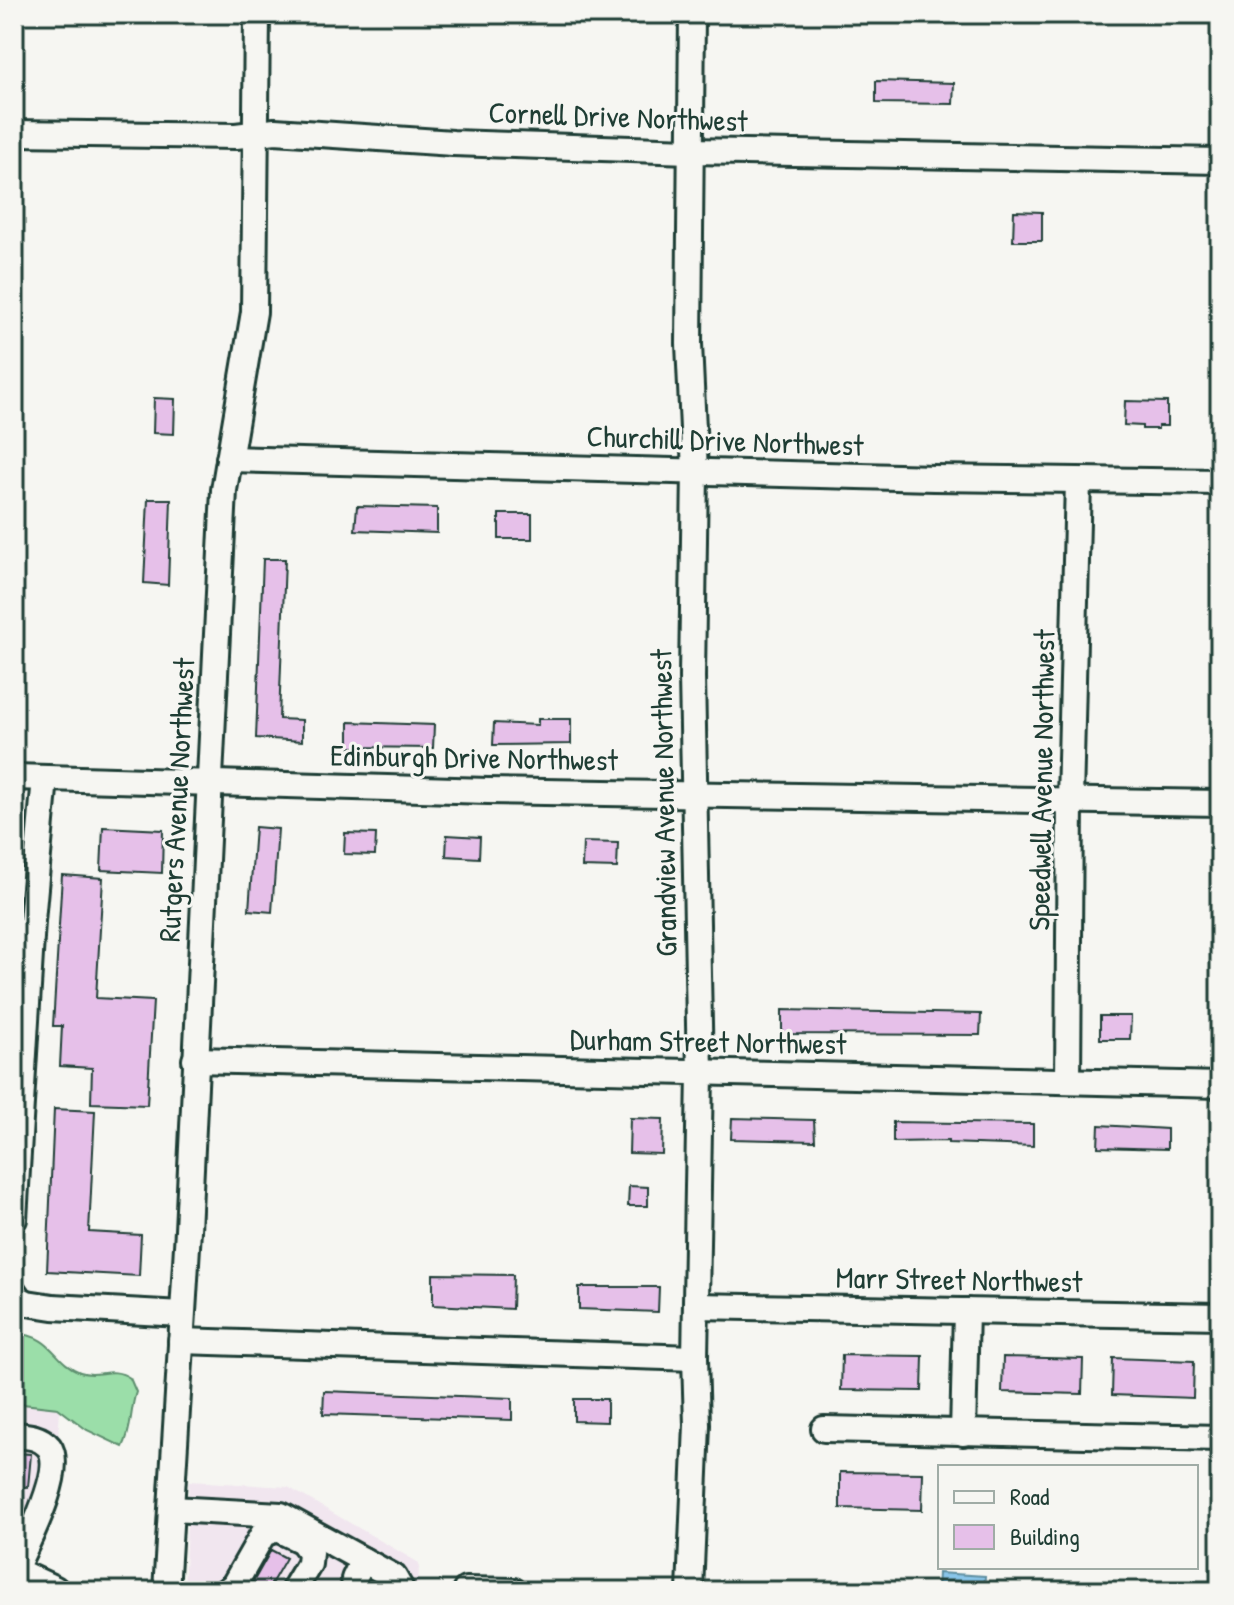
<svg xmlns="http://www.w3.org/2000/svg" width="1234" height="1605" font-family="'Patrick Hand',sans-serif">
<rect width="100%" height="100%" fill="#f6f6f2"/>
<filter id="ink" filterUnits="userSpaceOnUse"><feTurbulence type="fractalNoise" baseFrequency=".0125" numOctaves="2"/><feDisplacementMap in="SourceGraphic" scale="16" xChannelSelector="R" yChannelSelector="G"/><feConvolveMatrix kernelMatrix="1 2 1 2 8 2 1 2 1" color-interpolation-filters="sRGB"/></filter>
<g filter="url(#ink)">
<!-- built -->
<g fill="#f1e6ef">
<path d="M14,1403L58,1408L60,1411L52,1524L38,1553L14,1543Z"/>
<path d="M189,1481L288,1487L419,1563L418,1591H184Z"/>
</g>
<!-- green -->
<path fill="#9bdea9" stroke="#5d8e6e" stroke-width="2" d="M14,1333C55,1336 52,1361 80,1372C98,1379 111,1365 130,1378L136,1392C130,1410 132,1430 123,1447L87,1430L58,1408L14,1403Z"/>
<!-- water -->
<path fill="#89c5e9" stroke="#5f8fa1" stroke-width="2" d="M938,1573L985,1576L984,1591H937Z"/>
<!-- building -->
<g fill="#e6c0e9" stroke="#1f3d34" stroke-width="2">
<path d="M876,81L954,83L953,104L876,103Z"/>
<path d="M1014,211L1042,212V241H1013Z"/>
<path d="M154,398L175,399L174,434L153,433Z"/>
<path d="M1125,401L1167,402V426H1158V429H1142V426L1124,425Z"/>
<path d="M148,499H171L168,585L144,583Z"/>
<path d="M357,506L437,508V533L355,530Z"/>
<rect x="499" y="514" width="33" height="25"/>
<path d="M263,559H285L279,719L302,720V741L256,738Z"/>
<path d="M538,719H571V744L493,745L494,723L538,725Z"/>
<path d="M349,722L434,725L433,748L349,747Z"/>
<path d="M103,827L163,830L162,873L101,870Z"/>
<path d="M255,827L278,829L272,912L249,910Z"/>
<path d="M345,833L376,834L375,855L344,854Z"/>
<path d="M447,835L480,837L479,858L446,856Z"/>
<path d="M583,842L618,843L617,868L582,867Z"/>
<path d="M62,875L103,878L96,998L153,1001L147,1105L91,1103L92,1068L60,1066L62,1026H53Z"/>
<path d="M782,1010L981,1014L980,1035L782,1034Z"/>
<path d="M1100,1016H1131L1130,1039H1100Z"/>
<path d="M54,1109L95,1111L89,1232L141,1235L139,1276L47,1271Z"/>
<path d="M630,1118L663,1119L662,1154L629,1153Z"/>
<path d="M732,1118L814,1120L815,1141L731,1139Z"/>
<path d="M893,1122L1033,1124V1146L948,1143V1141L893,1142Z"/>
<path d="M1099,1125L1167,1129V1149L1098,1147Z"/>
<path d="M629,1186L648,1187V1206H628Z"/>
<path d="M433,1274L513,1275L512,1309L433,1305Z"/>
<path d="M579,1287H659L658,1312L579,1309Z"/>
<path d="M842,1355L923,1356L922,1391L841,1390Z"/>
<path d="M1003,1357L1083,1359L1082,1394L1002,1392Z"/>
<path d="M1113,1358L1194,1361L1193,1398L1112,1395Z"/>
<path d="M324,1391L512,1398V1420L323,1414Z"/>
<path d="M574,1399H607V1422L574,1421Z"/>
<path d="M14,1453L31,1454L28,1487L14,1486Z"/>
<path d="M840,1472L923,1473L922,1510L840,1508Z"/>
<path d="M271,1550L286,1558L267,1591H248Z"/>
</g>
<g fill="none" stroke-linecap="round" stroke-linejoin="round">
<defs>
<g id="minor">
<path d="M14,133L236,136L275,131L453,143L690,151L1220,161"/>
<path d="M229,459L934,478L1220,482"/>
<path d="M14,777L488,791L1220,803"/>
<path d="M195,1060L1220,1085"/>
<path d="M1068,1081L1070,800L1078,481"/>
<path d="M14,1219L32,921L45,778"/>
<path d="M14,1292L19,1299L27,1303L53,1307L182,1314"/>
<path d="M696,1306L1220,1316"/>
<path d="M181,1341L695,1358"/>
<path d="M824,1429L1220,1438"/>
<path d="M963,1433L966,1311"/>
<path d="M14,1435C26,1436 40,1436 49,1447C66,1470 25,1547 14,1571"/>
<path d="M172,1509L281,1515L394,1577L402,1591"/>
<path d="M466,1590L514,1591"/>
<path d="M166,1591L188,1230L224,490L254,312L257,14"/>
<path d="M226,1591L234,1585L263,1534L277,1529L302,1541L310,1552L309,1564L293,1591"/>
<path d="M356,1591L354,1579L363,1560"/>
<path d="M690,1591L697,1425L695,1358L700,1073L692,677L695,471L689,344L692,14"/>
</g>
<path id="major" d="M14,1573L53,1591"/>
</defs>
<!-- minor casing -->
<use href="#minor" stroke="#1f3d34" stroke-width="30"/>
<!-- major casing -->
<use href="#major" stroke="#1f3d34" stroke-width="36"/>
<!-- minor -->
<use href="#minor" stroke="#f6f6f2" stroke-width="24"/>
<!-- major -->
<use href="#major" stroke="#f6f6f2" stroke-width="30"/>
</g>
</g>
<g text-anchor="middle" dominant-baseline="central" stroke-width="6" stroke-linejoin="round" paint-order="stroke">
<!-- street labels -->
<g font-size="30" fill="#1f3d34" stroke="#f6f6f2">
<text transform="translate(618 116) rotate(2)">Cornell Drive Northwest</text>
<text transform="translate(725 440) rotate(2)">Churchill Drive Northwest</text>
<text transform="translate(474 757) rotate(1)">Edinburgh Drive Northwest</text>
<text transform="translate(1041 780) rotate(-89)">Speedwell Avenue Northwest</text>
<text transform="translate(176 800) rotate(-87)">Rutgers Avenue Northwest</text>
<text transform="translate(663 803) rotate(-91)">Grandview Avenue Northwest</text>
<text transform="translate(708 1041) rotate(1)">Durham Street Northwest</text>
<text transform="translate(959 1279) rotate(1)">Marr Street Northwest</text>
</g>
</g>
<!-- margin -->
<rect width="1234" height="1605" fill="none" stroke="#f6f6f2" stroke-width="48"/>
<rect x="24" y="24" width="1186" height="1557" fill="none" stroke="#1f3d34" stroke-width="3" filter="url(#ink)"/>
<!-- legend -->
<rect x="938" y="1465" width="260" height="104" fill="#f6f6f2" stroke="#a0aca6" stroke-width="2"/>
<rect x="954" y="1491" width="40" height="12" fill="#f6f6f2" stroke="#a0aca6" stroke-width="2"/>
<text x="1010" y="1505" font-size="24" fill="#1f3d34">Road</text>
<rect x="954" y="1525" width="40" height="24" fill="#e6c0e9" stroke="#a0aca6" stroke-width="2"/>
<text x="1010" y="1545" font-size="24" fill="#1f3d34">Building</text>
</svg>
